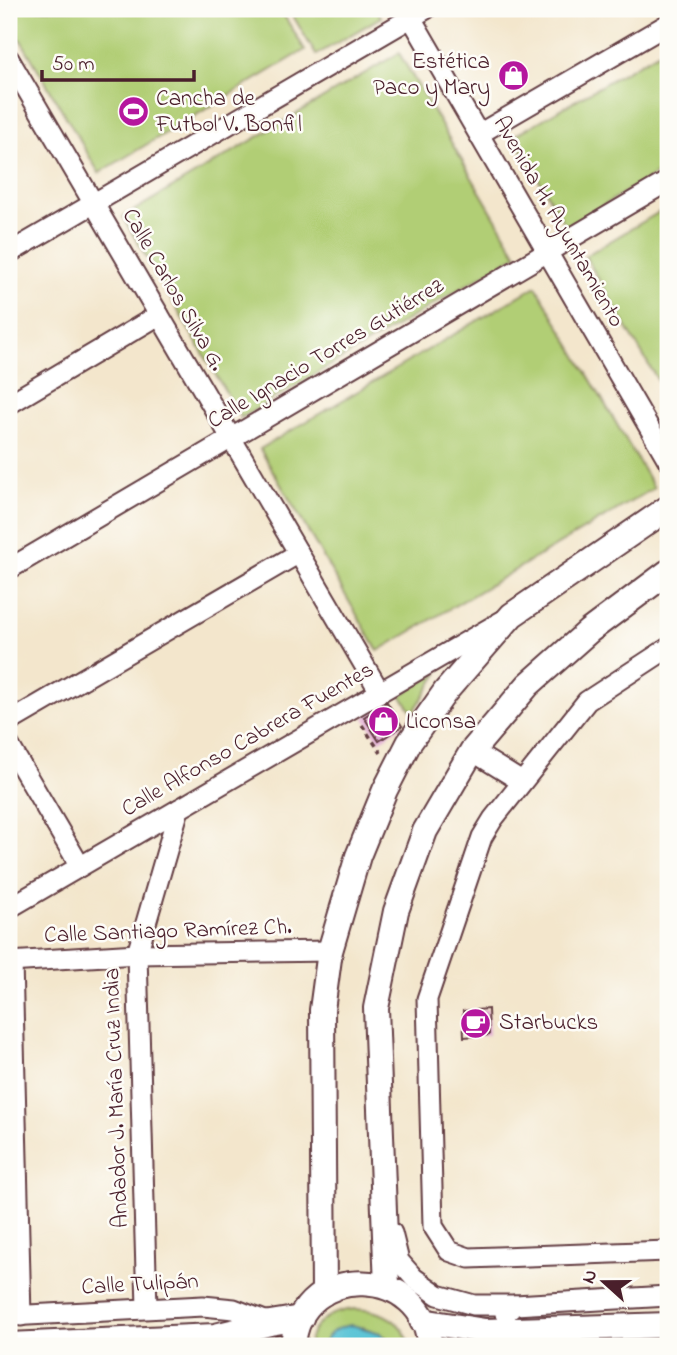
<svg xmlns="http://www.w3.org/2000/svg" width="677" height="1355" font-family="'Indie Flower',sans-serif">
<rect width="100%" height="100%" fill="#fdfcf7"/>
<filter id="ink" filterUnits="userSpaceOnUse"><feTurbulence type="fractalNoise" baseFrequency=".0143" numOctaves="2"/><feDisplacementMap in="SourceGraphic" scale="14" xChannelSelector="R" yChannelSelector="G"/><feConvolveMatrix kernelMatrix="1 2 1 2 8 2 1 2 1" color-interpolation-filters="sRGB"/></filter>
<filter id="wash" filterUnits="userSpaceOnUse"><feTurbulence type="fractalNoise" baseFrequency=".00686" numOctaves="4" result="noise"/><feDisplacementMap in="SourceGraphic" scale="28" xChannelSelector="R" yChannelSelector="G"/><feGaussianBlur stdDeviation="1.57" result="paint"/><feColorMatrix in="noise" values="0 0 0 0 0 0 0 0 0 0 0 0 0 0 0 0 0 1.4 0 .05"/><feComposite in="paint" operator="in"/></filter>
<g filter="url(#wash)">
<rect width="100%" height="100%" fill="#f3e6cc"/>
<!-- green -->
<g fill="#b1ce75" stroke="#7e7650" stroke-width="2">
<path d="M9,9H280L305,50L99,173L9,20Z"/>
<path d="M289,9H377L381,17L316,55Z"/>
<path d="M668,47V167L566,227L514,136Z"/>
<path d="M399,53L517,255L241,418L123,217Z"/>
<path d="M668,207V382L661,386L585,256Z"/>
<path d="M536,286L654,488L378,651L260,449Z"/>
<path d="M439,672L413,713L401,695Z"/>
<path d="M355,1309C381,1310 403,1319 410,1346H394L386,1337L363,1327L323,1344V1346H308C312,1321 332,1311 355,1309Z"/>
</g>
<!-- water -->
<path fill="#5bc4d6" stroke="#527280" stroke-width="2" d="M352,1325L380,1333L394,1346H323C328,1332 337,1327 352,1325Z"/>
<g id="blocks">
<!-- building -->
<g fill="#e0a6d1">
<path d="M387,702L402,726L379,741L364,717Z"/>
<path d="M488,1009L489,1035L464,1037L463,1011Z"/>
</g>
</g>
</g>
<g filter="url(#ink)">
<use href="#blocks" fill-opacity="0" stroke="#633d43" stroke-width="2"/>
<g fill="none" stroke-linecap="round" stroke-linejoin="round">
<defs>
<g id="minor">
<path d="M406,9L668,460"/>
<path d="M9,59L380,692"/>
<path d="M479,134L668,24"/>
<path d="M9,253L426,9"/>
<path d="M9,404L159,315"/>
<path d="M9,569L668,181"/>
<path d="M668,648L587,701L493,819L482,837L427,999L433,1226L449,1251L469,1258L668,1251"/>
<path d="M9,722L299,553"/>
<path d="M9,745L80,866"/>
<path d="M472,751L522,782"/>
<path d="M9,908L502,621"/>
<path d="M9,962L137,954L330,951"/>
<path d="M12,962L21,1316"/>
<path d="M392,1233L399,1261L414,1278L438,1295L474,1305H515"/>
<path d="M147,1308L137,954L179,809"/>
<path d="M505,1314L515,1305L668,1296"/>
<path d="M9,1316L203,1306L234,1309L270,1323"/>
</g>
<g id="major">
<path d="M387,1287L376,1008L396,911L425,831L472,751L528,685L589,631L668,572"/>
<path d="M324,1293L322,1010L330,951L358,856L385,790L409,743L445,692L512,615L668,508"/>
<path d="M422,1321L485,1331L668,1325"/>
<path d="M9,1345L215,1336L270,1323L301,1318"/>
<path d="M293,1346C299,1258 429,1267 429,1346"/>
</g>
</defs>
<!-- minor casing -->
<use href="#minor" stroke="#633d43" stroke-width="23"/>
<!-- major casing -->
<use href="#major" stroke="#633d43" stroke-width="28"/>
<!-- path -->
<path stroke="#633d43" stroke-width="3.5" stroke-dasharray="5 5" stroke-linecap="butt" d="M362,725L381,753"/>
<!-- minor -->
<use href="#minor" stroke="#fff" stroke-width="19"/>
<!-- major -->
<use href="#major" stroke="#fff" stroke-width="24"/>
</g>
</g>
<!-- icons -->
<defs>
<symbol id="shop-disc" viewBox="-11 -11 22 22"><circle r="9.5" fill="#b5179e" stroke="#fdfcf7"/><path d="M-5-2.5h2.3a2.7 3.5 0 0 1 5.4 0H5L5.5 6h-11ZM-1.5-2.5h3a1.5 2.3 0 0 0-3 0Z" fill="#fff"/></symbol>
<symbol id="stadium-disc" viewBox="-11 -11 22 22"><circle r="9.5" fill="#b5179e" stroke="#fdfcf7"/><path d="M0-5a6.5 5 0 1 0 0 10a6.5 5 0 1 0 0-10ZM-3.5-1.8h7v3.6h-7Z" fill="#fff"/></symbol>
<symbol id="cafe-disc" viewBox="-11 -11 22 22"><circle r="9.5" fill="#b5179e" stroke="#fdfcf7"/><path d="M-5.5-4.5H6V0H3Q3 3.5 0 3.5H-2.5Q-5.5 3.5-5.5 0ZM3-3.2v2h1.7v-2ZM-6 4.5H4V6H-6Z" fill="#fff"/></symbol>
</defs>
<g fill-rule="evenodd">
<use href="#shop-disc" x="496" y="58" width="35" height="35"/>
<use href="#stadium-disc" x="116" y="94" width="35" height="35"/>
<use href="#shop-disc" x="366" y="704" width="35" height="35"/>
<use href="#cafe-disc" x="458" y="1006" width="35" height="35"/>
</g>
<g text-anchor="middle" dominant-baseline="central" stroke-width="5" stroke-linejoin="round" paint-order="stroke">
<!-- poi labels -->
<g font-size="23" fill="#4a1f2b" stroke="#fdfcf7" text-anchor="start">
<text x="490" y="62" text-anchor="end">Estética<tspan x="490" dy="26">Paco y Mary</tspan></text>
<text x="156" y="99">Cancha de<tspan x="156" dy="26">Futbol V. Bonfil</tspan></text>
<text x="406" y="722">Liconsa</text>
<text x="499" y="1023">Starbucks</text>
</g>
<!-- street labels -->
<g font-size="23" fill="#4a1f2b" stroke="#fdfcf7">
<text transform="translate(558 222) rotate(60)">Avenida H. Ayuntamiento</text>
<text transform="translate(173 290) rotate(60)">Calle Carlos Silva G.</text>
<text transform="translate(326 354) rotate(-31)">Calle Ignacio Torres Gutiérrez</text>
<text transform="translate(248 740) rotate(-30)">Calle Alfonso Cabrera Fuentes</text>
<text transform="translate(168 932) rotate(-2)">Calle Santiago Ramírez Ch.</text>
<text transform="translate(117 1098) rotate(-92)">Andador J. María Cruz India</text>
<text transform="translate(140 1285) rotate(-3)">Calle Tulipán</text>
</g>
</g>
<!-- margin -->
<rect width="677" height="1355" fill="none" stroke="#fdfcf7" stroke-width="35"/>
<!-- north arrow -->
<g transform="translate(604 1282) rotate(291)" stroke="#fdfcf7" stroke-width="5" paint-order="stroke">
<path d="M0-5L12 26L0 18L-12 26Z" fill="#4a1f2b"/>
<text y="-10" font-size="19" font-weight="bold" text-anchor="middle" fill="#4a1f2b">N</text>
</g>
<!-- scale -->
<path d="M42 70v10h152v-10" fill="none" stroke="#4a1f2b" stroke-width="3.5"/>
<text x="52" y="70" font-size="21" fill="#4a1f2b" stroke="#fdfcf7" stroke-width="5" paint-order="stroke">50 m</text>
</svg>
